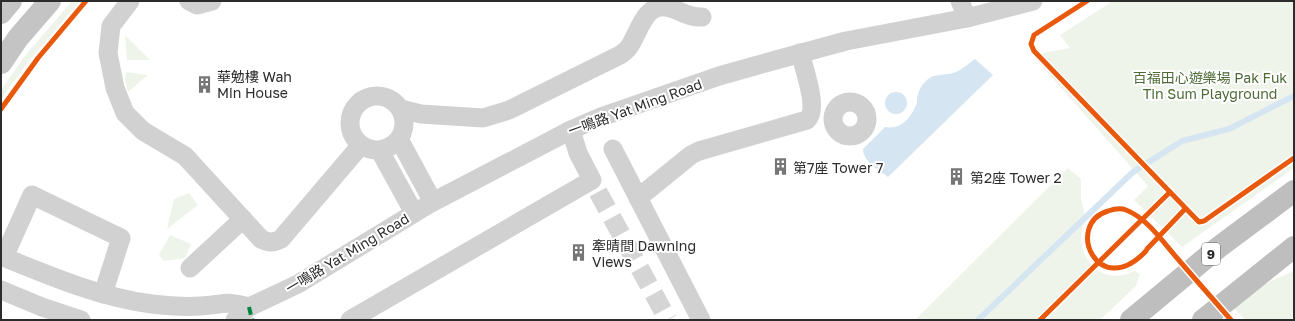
<svg xmlns="http://www.w3.org/2000/svg" width="1295" height="321" font-family="'Golos Text','Noto Sans TC',sans-serif">
<rect width="100%" height="100%" fill="#fff"/>
<!-- green -->
<g fill="#eff4ea">
<path d="M72,1H80L29,61L1,99V90L25,56Z"/>
<path d="M1113,1H1294V168L1182,247L1134,200L1148,186L1032,55L1070,48L1060,35Z"/>
<path d="M125,36L128,38L150,60H127Z"/>
<path d="M126,72L148,75L128,92L125,80Z"/>
<path d="M1068,168L1081,179V199L1086,218C1069,253 1100,289 1134,271L1140,274L1136,286L1100,320H915Z"/>
<path d="M189,193L198,205L167,229L174,199Z"/>
<path d="M170,235L191,244L185,258L164,261L159,255Z"/>
<path d="M1294,271V317L1290,320H1245L1233,307L1262,285Z"/>
</g>
<!-- water -->
<g fill="#d5e6f2">
<path d="M975,59L993,75L888,177C879,170 863,162 863,149L885,127C902,130 911,117 917,103C916,94 922,82 931,77C939,74 949,75 956,72C963,69 969,63 975,59Z"/>
<circle cx="896" cy="103" r="11"/>
</g>
<g fill="none" stroke-linecap="round" stroke-linejoin="round">
<!-- stream -->
<path stroke="#d5e6f2" stroke-width="6" d="M978,320L1133,172L1182,141L1229,129L1294,96"/>
<!-- minor-tunnel -->
<path stroke="#d5d5d5" stroke-width="19" stroke-dasharray="19 10" stroke-linecap="butt" d="M598,192L668,320"/>
<!-- minor -->
<g stroke="#d1d1d1" stroke-width="19">
<path d="M130,1L111,26L108,53L115,88L125,113L143,131L185,156L261,239C269,243 273,243 281,239L361,145"/>
<path d="M189,1L197,5L212,1"/>
<path d="M960,1L967,18"/>
<circle cx="377" cy="123" r="27"/>
<circle cx="850" cy="119" r="17"/>
<path d="M401,109L421,114L483,118L509,110L620,55C623,53 627,50 629,47C639,33 644,4 666,7C679,9 688,18 702,17"/>
<path d="M399,139L433,202"/>
<path d="M613,149L701,320"/>
<path d="M380,151L414,213"/>
<path d="M638,198L691,155L699,151L807,120C819,110 804,68 800,53"/>
<path d="M1,256C50,276 99,297 152,304C168,306 185,307 201,306C222,305 227,300 249,307"/>
<path d="M4,257L32,195L121,238L103,294"/>
<path d="M190,268L243,219"/>
<path d="M1,290L42,307L81,320"/>
<path d="M235,320L249,307L298,284L431,203L571,130L601,117L719,76L776,60L846,41L967,18L1033,1"/>
<path d="M350,320L592,180L578,153L571,130"/>
</g>
<!-- major -->
<g stroke="#c4c4c4" stroke-width="22">
<path d="M1,13L11,1"/>
<path d="M1,63L18,38L50,1"/>
</g>
<!-- highway -->
<g stroke="#bebebe" stroke-width="22">
<path d="M1131,320L1219,247L1294,191"/>
<path d="M1203,320L1294,247"/>
</g>
<!-- quiet -->
<path stroke="#00873e" stroke-width="4" stroke-dasharray="8 4" stroke-linecap="butt" d="M249,307L252,320"/>
<defs>
<g id="cycleway">
<path d="M1087,1L1034,35L1031,44L1034,51L1170,192"/>
<path d="M1,109L38,58L86,1"/>
<path d="M1185,209L1147,249L1146,251C1098,302 1064,224 1108,211C1114,209 1121,208 1126,210C1147,218 1163,242 1177,258C1195,279 1213,299 1231,320"/>
<path d="M1040,320L1170,192L1199,222L1204,221L1294,158"/>
</g>
</defs>
<!-- cycleway casing -->
<use href="#cycleway" stroke="#fff" stroke-width="8"/>
<!-- cycleway -->
<use href="#cycleway" stroke="#e8590c" stroke-width="5"/>
</g>
<!-- icons -->
<defs>
<symbol id="building-bare" viewBox="-9 -9 18 18"><path d="M-4-6H4V6H1V3H-1V6H-4ZM-2.5-4.3h1.7v1.8h-1.7ZM.8-4.3h1.7v1.8H.8ZM-2.5-1h1.7V.8h-1.7ZM.8-1h1.7V.8H.8Z" fill="#767676" stroke="#fff" stroke-width="2.5" paint-order="stroke"/></symbol>
</defs>
<g fill-rule="evenodd">
<use href="#building-bare" x="192" y="72" width="25" height="25"/>
<use href="#building-bare" x="768" y="154" width="25" height="25"/>
<use href="#building-bare" x="944" y="164" width="25" height="25"/>
<use href="#building-bare" x="566" y="240" width="25" height="25"/>
</g>
<g text-anchor="middle" dominant-baseline="central" stroke-width="4" stroke-linejoin="round" paint-order="stroke">
<!-- shield labels -->
<rect fill="#fff" stroke="#6b6b6b" stroke-width="1" x="1202" y="243" width="18" height="22" rx="3"/>
<g font-size="13" font-weight="bold" fill="#2c2c2c">
<text x="1211" y="254">9</text>
</g>
<!-- poi labels -->
<g font-size="14" fill="#2c2c2c" stroke="#fff" text-anchor="start">
<text x="217" y="76">華勉樓 Wah<tspan x="217" dy="16">Min House</tspan></text>
<text x="793" y="167">第7座 Tower 7</text>
<text x="970" y="177">第2座 Tower 2</text>
<text x="592" y="245">牽晴間 Dawning<tspan x="592" dy="16">Views</tspan></text>
</g>
<!-- park labels -->
<g font-size="14" fill="#4e6a37" stroke="#fff">
<text x="1210" y="77">百福田心遊樂場 Pak Fuk<tspan x="1210" dy="16">Tin Sum Playground</tspan></text>
</g>
<!-- street labels -->
<g font-size="14" fill="#2c2c2c" stroke="#fff">
<text transform="translate(635 107) rotate(-20)">一鳴路 Yat Ming Road</text>
<text transform="translate(347 253) rotate(-31)">一鳴路 Yat Ming Road</text>
</g>
</g>
<!-- border -->
<rect width="1295" height="321" fill="none" stroke="#2c2c2c" stroke-width="4"/>
</svg>
